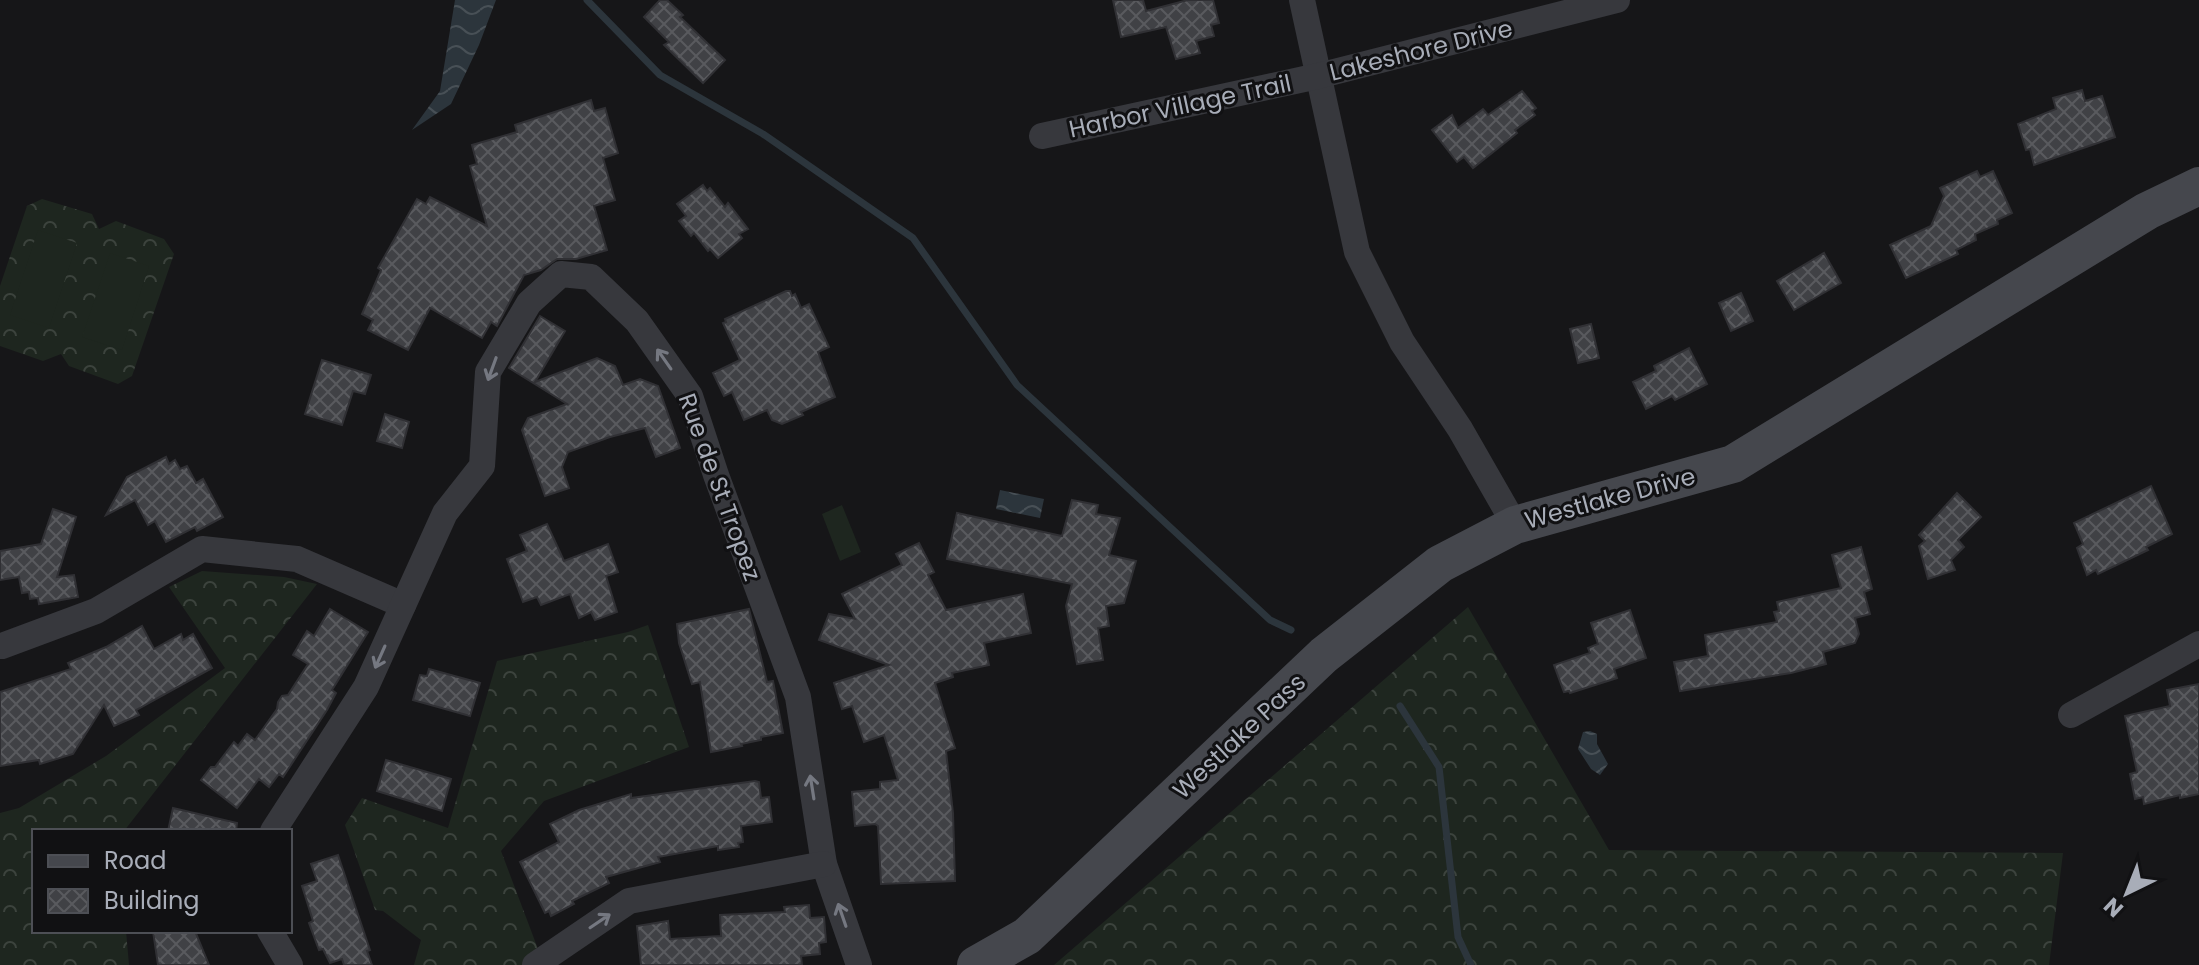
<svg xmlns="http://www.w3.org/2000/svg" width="2199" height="965" font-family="Poppins,sans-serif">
<defs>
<pattern id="forest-crowns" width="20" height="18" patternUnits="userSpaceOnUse" patternTransform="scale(2)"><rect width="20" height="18" fill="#1e261f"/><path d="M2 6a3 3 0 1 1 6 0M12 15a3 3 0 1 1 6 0" fill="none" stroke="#3c433d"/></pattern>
<pattern id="water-waves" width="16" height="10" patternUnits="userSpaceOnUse" patternTransform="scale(2)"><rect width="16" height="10" fill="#2c353c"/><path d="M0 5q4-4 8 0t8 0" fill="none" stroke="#485056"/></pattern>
<pattern id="building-cross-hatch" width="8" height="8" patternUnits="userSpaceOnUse" patternTransform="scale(2)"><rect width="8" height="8" fill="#404145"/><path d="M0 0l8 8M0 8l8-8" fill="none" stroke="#595a5e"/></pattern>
</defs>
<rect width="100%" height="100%" fill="#161618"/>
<!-- forest -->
<g fill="url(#forest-crowns)">
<path d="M42,199L92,214L99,229L116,221L164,239L174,254L132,376L118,384L69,366L61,354L43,361L0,346V286L27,206Z"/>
<path d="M202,571L284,577L317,584L124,831H34V931H126L129,965H0V813L19,808L106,756L225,668L169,587Z"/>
<path d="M1468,607L1609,850L2063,853L2049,965H1054Z"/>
<path d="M648,625L689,747L544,801L501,851L544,965H414L421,940L383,911L375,910L345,825L362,798L448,828L497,661L628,632Z"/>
</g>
<!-- garden -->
<g fill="#1e261f">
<path d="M38,230L77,243L49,328L10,315Z"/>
<path d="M110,253L149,266L122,350L82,337Z"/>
<path d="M842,505L861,552L840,561L822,514Z"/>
</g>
<!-- water -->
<g fill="url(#water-waves)">
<path d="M455,0H496L479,45L451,104L412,130L440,91Z"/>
<path d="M1000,490L1044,499L1040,518L996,509Z"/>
<path d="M1590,731L1597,734V744L1608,764L1600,775L1591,769L1578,749L1583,732Z"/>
</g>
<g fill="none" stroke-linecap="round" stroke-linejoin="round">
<!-- stream -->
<g stroke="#2c353c" stroke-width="7">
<path d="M587,0L660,75L763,134L913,238L1017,385L1270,620L1291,630"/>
<path d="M1400,706L1439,767L1458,937L1471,965"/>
</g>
</g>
<!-- building -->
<g fill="url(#building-cross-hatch)" stroke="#303034" stroke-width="2">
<path d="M660,0H667L683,15L680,17L725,60L703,83L664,45L669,42L644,17Z"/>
<path d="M1113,0H1143L1146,11L1188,0H1213L1219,23L1211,25L1214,36L1196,41L1200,53L1176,59L1166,27L1121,37Z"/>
<path d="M2082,90L2085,101L2102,96L2115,137L2034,165L2030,149L2026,150L2018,124L2056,109L2053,98Z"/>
<path d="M1522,91L1536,108L1532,111L1535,115L1515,130L1517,133L1473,168L1464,157L1457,162L1432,130L1452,115L1458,128L1483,109L1488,115Z"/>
<path d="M591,100L594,111L605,108L618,153L603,158L615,200L594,206L607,250L576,259H557L541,270L524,275L497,326L491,322L482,338L430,308L408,350L368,330L373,320L362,314L381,270L378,268L417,199L426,204L430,197L487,226L470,166L477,164L472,145L517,132L515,125Z"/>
<path d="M1977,171L1980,177L1993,171L2012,213L1997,220L1998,224L1975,234L1976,240L1956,250L1958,254L1906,278L1890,245L1931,226L1944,196L1940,188Z"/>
<path d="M703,185L707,191L710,188L725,207L728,203L748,229L739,234L742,238L718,258L710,249L708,251L694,233L691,236L679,221L686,216L677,204Z"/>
<path d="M1824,253L1841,283L1794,310L1777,281Z"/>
<path d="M786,291H790L792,296L795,294L801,308L809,304L829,347L818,352L835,397L801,412L803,415L782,424L772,420L767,410L744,420L732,392L724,396L713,373L740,360L723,323L726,322L725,319Z"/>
<path d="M1741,293L1753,321L1731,331L1719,303Z"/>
<path d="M540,316L565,331L535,382L597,358L615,366L623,385L640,379L658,386L680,448L656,457L645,428L610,437L568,452L562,467L569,488L545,496L522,430L528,418L567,404L509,368Z"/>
<path d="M1591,324L1599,358L1578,363L1570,329Z"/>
<path d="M1689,348L1707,384L1675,400L1672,396L1646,409L1633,382L1656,371L1654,366Z"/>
<path d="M322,360L371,375L365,394L353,391L342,425L305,414Z"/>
<path d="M385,414L409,422L402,448L377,441Z"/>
<path d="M166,457L169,464L175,460L180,469L187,466L196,483L203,479L223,517L197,531L195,527L166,542L155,521L148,525L135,500L106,515L127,477Z"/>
<path d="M2151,486L2172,534L2146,547L2148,550L2098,574L2096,570L2087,575L2077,548L2083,544L2074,523Z"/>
<path d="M1957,493L1981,517L1958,540L1964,547L1951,560L1955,570L1928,579L1919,546L1925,541L1919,535Z"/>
<path d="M1072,500L1098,505L1096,514L1120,518L1109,555L1136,561L1124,603L1106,606L1109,626L1098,628L1103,660L1077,664L1066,606L1072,584L947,559L957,513L1062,536Z"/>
<path d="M53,509L76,517L57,577L74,575L78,597L39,604L38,598L30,599L29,592L22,593L19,577L0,580V551L41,544Z"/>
<path d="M547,524L564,561L608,544L618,572L606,576L617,612L595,620L591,612L579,618L570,594L541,605L537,597L523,602L507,559L527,551L520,535Z"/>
<path d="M919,543L934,572L928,575L946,610L1023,594L1031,633L984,643L989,665L952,673L953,677L935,683L955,748L946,751L953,813L955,881L881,884L878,826L875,824L855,826L852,792L880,789V782L898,780L884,735L864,742L852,706L842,709L834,683L889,665L819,640L829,614L855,619L842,594L902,565L896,554Z"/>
<path d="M1861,547L1872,589L1864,592L1870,614L1855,618L1859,634L1855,643L1823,652L1826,664L1791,673L1680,691L1674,662L1708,656L1705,635L1777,622L1774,612L1779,611L1777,602L1841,588L1832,555Z"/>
<path d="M330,609L368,632L332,690L336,693L327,710L283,777L279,774L269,787L259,779L237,808L201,780L211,767H215L234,742L238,746L247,734L255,740L277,709L278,702L282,696L288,695L308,664L293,655L307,631L314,636Z"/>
<path d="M749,609L767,682L773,681L783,733L761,737V740L741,744L742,746L711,752L700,682L692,684L679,643L677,624Z"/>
<path d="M1630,610L1646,658L1614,669L1617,678L1570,693L1569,691L1564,692L1554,665L1590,653L1588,648L1598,644L1591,623Z"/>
<path d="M142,626L154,649L181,634L183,640L193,634L212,668L136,710L139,715L114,726L104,705L73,754L40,764L39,760L0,766V692L71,669L68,663L106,647Z"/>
<path d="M429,669L480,683L470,716L413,700L420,675L427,676Z"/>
<path d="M2199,684V794L2180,798V795L2144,804L2143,797L2135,799L2130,774L2137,772L2125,716L2170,706L2167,690Z"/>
<path d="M386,760L451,779L442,811L377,791Z"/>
<path d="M755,781L759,782L761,798L769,797L772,822L741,826L743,842L738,843L739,847L718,850V846L658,857L660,862L606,877L609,883L572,901L574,904L551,916L549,911L545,913L520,862L559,842L550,824L579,810L631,794V798Z"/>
<path d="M173,808L237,823L236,831H168Z"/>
<path d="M338,855L370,950L367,951L372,965H344L342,959L330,963L323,949L319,950L309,923L313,921L302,886L317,881L311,864Z"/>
<path d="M809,905L810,918L824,917L826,942L819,943L820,954L801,956L802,965H641L637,926L668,921L670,939L721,936L720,915L785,912L784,907Z"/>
<path d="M153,931H195L209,965H158Z"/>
</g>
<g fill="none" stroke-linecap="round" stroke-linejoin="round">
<!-- street -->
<g stroke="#37383d" stroke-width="26">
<path d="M1302,0L1357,252L1402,342L1460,429L1515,525"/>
<path d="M1042,136L1318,76L1617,0"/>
<path d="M2,646L96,611L202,549L297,559L403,605"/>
<path d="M2071,715L2199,644"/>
<path d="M273,831L366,687L445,513L482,466L488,372L529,303L561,274L591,277L637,321L690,396L716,475L798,697L824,864L859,965"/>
<path d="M270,931L290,965"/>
<path d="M535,965L629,901L824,864"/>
</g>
<!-- secondary -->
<path stroke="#45474d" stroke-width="38" d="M976,965L1027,936L1324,655L1440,564L1515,525L1733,464L2147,211L2199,186"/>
</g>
<!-- one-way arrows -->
<defs><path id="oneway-shaft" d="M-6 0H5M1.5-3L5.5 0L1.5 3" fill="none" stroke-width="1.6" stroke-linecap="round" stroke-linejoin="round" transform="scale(2)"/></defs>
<g stroke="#757881">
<use href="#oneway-shaft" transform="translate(664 359) rotate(-125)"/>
<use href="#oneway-shaft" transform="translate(492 369) rotate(110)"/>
<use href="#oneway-shaft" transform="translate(380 657) rotate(114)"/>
<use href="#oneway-shaft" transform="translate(812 787) rotate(-99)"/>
<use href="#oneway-shaft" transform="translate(842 915) rotate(-109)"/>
<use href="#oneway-shaft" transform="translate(600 921) rotate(-34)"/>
</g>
<g text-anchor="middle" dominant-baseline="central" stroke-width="6" stroke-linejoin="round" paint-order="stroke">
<!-- street labels -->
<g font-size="24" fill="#a8adb8" stroke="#111113">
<text transform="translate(1421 50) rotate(-14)">Lakeshore Drive</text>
<text transform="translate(1180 106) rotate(-12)">Harbor Village Trail</text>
<text transform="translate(720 487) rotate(70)">Rue de St Tropez</text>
<text transform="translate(1610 498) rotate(-15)">Westlake Drive</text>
<text transform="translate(1239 736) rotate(-43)">Westlake Pass</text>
</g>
</g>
<!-- legend -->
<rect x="32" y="829" width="260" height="104" fill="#111113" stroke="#4d4f55" stroke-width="2"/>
<rect x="48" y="855" width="40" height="12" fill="#45474d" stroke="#4d4f55" stroke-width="2"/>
<text x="104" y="869" font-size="24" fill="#a8adb8">Road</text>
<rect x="48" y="889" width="40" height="24" fill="url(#building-cross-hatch)" stroke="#4d4f55" stroke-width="2"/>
<text x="104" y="909" font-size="24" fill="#a8adb8">Building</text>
<!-- north arrow -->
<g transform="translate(2127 893) rotate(223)" stroke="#111113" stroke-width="6" paint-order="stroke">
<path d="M0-6L14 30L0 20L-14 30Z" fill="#a8adb8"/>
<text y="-12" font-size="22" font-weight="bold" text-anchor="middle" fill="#a8adb8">N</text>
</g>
</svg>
